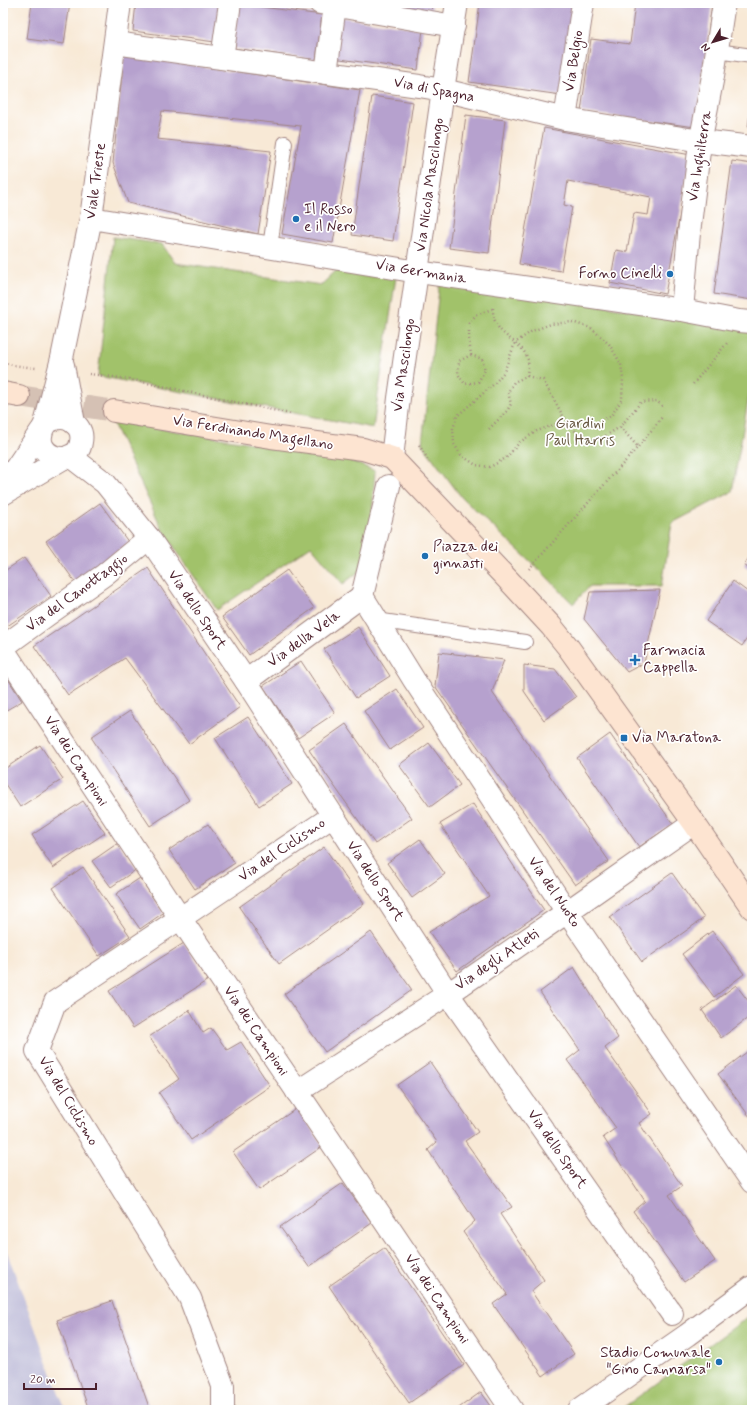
<svg xmlns="http://www.w3.org/2000/svg" width="755" height="1413" font-family="Mynerve,sans-serif">
<rect width="100%" height="100%" fill="#fff"/>
<filter id="ink" filterUnits="userSpaceOnUse"><feTurbulence type="fractalNoise" baseFrequency=".025" numOctaves="2"/><feDisplacementMap in="SourceGraphic" scale="8" xChannelSelector="R" yChannelSelector="G"/><feConvolveMatrix kernelMatrix="1 2 1 2 8 2 1 2 1" color-interpolation-filters="sRGB"/></filter>
<filter id="wash" filterUnits="userSpaceOnUse"><feTurbulence type="fractalNoise" baseFrequency=".012" numOctaves="4" result="noise"/><feDisplacementMap in="SourceGraphic" scale="16" xChannelSelector="R" yChannelSelector="G"/><feGaussianBlur stdDeviation="0.9" result="paint"/><feColorMatrix in="noise" values="0 0 0 0 0 0 0 0 0 0 0 0 0 0 0 0 0 1.4 0 .05"/><feComposite in="paint" operator="in"/></filter>
<g filter="url(#wash)">
<rect width="100%" height="100%" fill="#f8e9d6"/>
<!-- industrial -->
<path fill="#c3c1db" d="M3,1241L57,1388L66,1410H3Z"/>
<!-- green -->
<g fill="#a1c26a" stroke="#76704a">
<path d="M113,237L162,244L175,263L321,285L339,268L396,277L373,428L98,376Z"/>
<path d="M440,280L752,329V379L732,492L672,523L662,586H590L573,604L544,574L462,498L422,444Z"/>
<path d="M112,421L341,457L375,471L369,564L343,584L311,546L217,610L163,531Z"/>
<path d="M752,1314V1410H620Z"/>
</g>
<g id="blocks">
<!-- building -->
<g fill="#b6a1ce">
<path d="M32,3H70L64,44L27,39Z"/>
<path d="M136,3L220,4L215,42L133,31Z"/>
<path d="M377,3H432L431,15Z"/>
<path d="M480,3H574L561,95L469,82Z"/>
<path d="M635,3H712L696,127L581,112L591,39L630,44Z"/>
<path d="M239,4L322,15L316,60L233,48Z"/>
<path d="M339,17L423,29L418,70L333,58Z"/>
<path d="M124,55L360,90L333,243L282,234L301,126L162,111L157,139L271,151L258,234L128,203L113,163Z"/>
<path d="M372,96L413,102L393,241L352,235Z"/>
<path d="M751,105H752V127H748Z"/>
<path d="M466,115L505,120L489,253L449,248Z"/>
<path d="M544,128L691,155L665,294L610,283L616,250L627,252L634,213L648,215L651,197L568,181L564,205L572,207L561,271L519,264Z"/>
<path d="M732,161L752,164V300L714,294Z"/>
<path d="M100,503L129,543L75,582L46,541Z"/>
<path d="M752,553V571L744,565Z"/>
<path d="M24,558L51,596L3,629V572Z"/>
<path d="M148,568L240,707L189,744L125,658L68,695L34,646Z"/>
<path d="M287,570L314,608L249,655L222,617Z"/>
<path d="M733,581L752,595V631L742,646L706,621Z"/>
<path d="M660,590L644,663L627,672L584,619L590,592Z"/>
<path d="M358,627L390,676L356,698L324,649Z"/>
<path d="M439,652L504,660L492,692L609,861L575,885L435,686Z"/>
<path d="M301,661L335,713L298,738L263,686Z"/>
<path d="M524,665L555,669L576,697L544,720L524,691Z"/>
<path d="M3,671L22,701L3,712Z"/>
<path d="M397,689L423,728L390,750L364,711Z"/>
<path d="M130,711L189,800L150,826L91,737Z"/>
<path d="M248,717L292,784L259,806L215,738Z"/>
<path d="M346,724L412,818L375,844L309,750Z"/>
<path d="M610,734L673,824L639,847L577,758Z"/>
<path d="M429,743L460,785L430,807L399,765Z"/>
<path d="M40,745L63,779L20,807L3,781V770Z"/>
<path d="M83,801L105,833L53,868L32,835Z"/>
<path d="M473,804L517,871L544,910L457,971L429,932L489,896L440,824Z"/>
<path d="M208,824L235,863L195,889L169,850Z"/>
<path d="M420,839L445,874L412,898L387,863Z"/>
<path d="M118,843L137,869L111,887L92,861Z"/>
<path d="M324,847L364,904L279,964L239,907Z"/>
<path d="M83,867L130,936L99,956L53,888Z"/>
<path d="M672,873L704,918L642,962L610,917Z"/>
<path d="M140,878L163,913L140,929L116,894Z"/>
<path d="M712,931L744,974L714,997L682,954Z"/>
<path d="M371,932L412,990L325,1052L284,994Z"/>
<path d="M184,943L208,980L133,1028L109,991Z"/>
<path d="M574,967L618,1038L605,1048L652,1114L639,1123L682,1186L669,1195L715,1261L684,1282L633,1211L645,1201L603,1137L616,1128L567,1060L580,1050L540,992Z"/>
<path d="M736,985L752,1006V1015L721,1038L702,1010Z"/>
<path d="M189,1010L203,1033L211,1028L227,1050L241,1042L270,1086L191,1140L159,1093L179,1079L149,1037Z"/>
<path d="M752,1048V1115L750,1117L718,1074Z"/>
<path d="M430,1062L478,1132L465,1141L512,1207L500,1214L544,1280L531,1291L574,1354L543,1376L493,1304L507,1294L463,1232L475,1221L428,1150L437,1142L397,1085Z"/>
<path d="M297,1108L323,1146L259,1190L233,1152Z"/>
<path d="M343,1183L372,1223L309,1267L280,1227Z"/>
<path d="M384,1248L464,1365L409,1403L329,1286Z"/>
<path d="M112,1301L150,1410H89L57,1320Z"/>
<path d="M481,1392L494,1410H456Z"/>
</g>
</g>
</g>
<g filter="url(#ink)">
<use href="#blocks" fill-opacity="0" stroke="#a18480" stroke-width="1"/>
<g fill="none" stroke-linecap="round" stroke-linejoin="round">
<!-- secondary-tunnel -->
<path stroke="#d5c1b4" stroke-width="22" stroke-dasharray="22 11" stroke-linecap="butt" d="M19,396L114,411"/>
<defs>
<g id="lane">
<path d="M717,51L752,56"/>
<path d="M270,247L285,143"/>
<path d="M376,620L525,642"/>
</g>
<g id="street">
<path d="M320,3L454,26"/>
<path d="M115,43L419,86L443,90L565,119L701,141L752,147"/>
<path d="M222,58L230,3"/>
<path d="M326,73L335,5"/>
<path d="M565,119L583,3"/>
<path d="M91,218L418,272L682,310L739,321L752,322"/>
<path d="M682,310L689,233L700,143L713,76L724,3"/>
<path d="M63,365L74,423"/>
<path d="M45,424C56,416 69,415 78,427C81,431 82,437 81,442C77,471 26,458 45,424L62,358L91,218L120,3"/>
<path d="M70,456L105,483L149,538L246,681L448,994L672,1314"/>
<path d="M392,458L399,398L443,90L457,3"/>
<path d="M3,487L41,431"/>
<path d="M3,494L62,459"/>
<path d="M362,596L414,680L567,912L752,1182"/>
<path d="M362,596L389,486"/>
<path d="M3,647L47,615L104,575L149,538"/>
<path d="M3,649L180,918L512,1410"/>
<path d="M246,681L362,596"/>
<path d="M297,1092L448,994L567,912L694,823"/>
<path d="M223,1410V1386L190,1298L37,1051L55,1002L333,816"/>
<path d="M579,1410L687,1335L752,1287"/>
</g>
<g id="secondary">
<path d="M3,393L19,396"/>
<path d="M114,411L271,437L363,449L392,458L513,585L551,626L568,647L694,823L752,908"/>
</g>
</defs>
<!-- lane casing -->
<use href="#lane" stroke="#a18480" stroke-width="16"/>
<!-- street casing -->
<use href="#street" stroke="#a18480" stroke-width="24"/>
<!-- secondary casing -->
<use href="#secondary" stroke="#a18480" stroke-width="24"/>
<!-- path -->
<g stroke="#a18480" stroke-width="2.5" stroke-dasharray="1 3" stroke-linecap="butt">
<path d="M493,308C492,338 522,338 528,360C529,365 527,371 527,376"/>
<path d="M572,322L591,328L609,344L621,364L623,379L622,399L611,416L593,424L571,425L559,423L537,431L520,442L506,458L490,467L476,465L461,455L454,444L453,429L457,416L494,384L504,372L515,343L532,331L551,324Z"/>
<path d="M471,355L482,359L485,370L478,382L465,384L458,374L459,361L471,355L469,339V323L476,315L492,309"/>
<path d="M3,362L12,365L36,368"/>
<path d="M89,374L129,379L291,414"/>
<path d="M693,384L727,343"/>
<path d="M620,427L638,447"/>
<path d="M489,429L507,411L511,404L508,392L514,382L527,376L543,380L563,416L580,437L597,441L620,427L641,402L657,401L663,407"/>
<path d="M419,445L429,461"/>
<path d="M529,569L638,447L663,416"/>
</g>
<!-- lane -->
<use href="#lane" stroke="#fff" stroke-width="14"/>
<!-- street -->
<use href="#street" stroke="#fff" stroke-width="22"/>
<!-- secondary -->
<use href="#secondary" stroke="#fde4d1" stroke-width="22"/>
</g>
</g>
<!-- markers -->
<g fill="#1f6fb2" stroke="#fff" stroke-width="1.5">
<circle cx="296" cy="219" r="4"/>
<circle cx="670" cy="274" r="4"/>
<circle cx="425" cy="556" r="4"/>
<path d="M633 654h4v4h4v4h-4v4h-4v-4h-4v-4h4z"/>
<rect x="620" y="734" width="8" height="8" rx="2"/>
<circle cx="719" cy="1362" r="4"/>
</g>
<g text-anchor="middle" dominant-baseline="central" stroke-width="3.5" stroke-linejoin="round" paint-order="stroke">
<!-- street labels -->
<g font-size="15" fill="#4a1f2b" stroke="#fff">
<text transform="translate(574 61) rotate(-81)">Via Belgio</text>
<text transform="translate(434 90) rotate(11)">Via di Spagna</text>
<text transform="translate(700 156) rotate(-81)">Via Inghilterra</text>
<text transform="translate(96 181) rotate(-82)">Viale Trieste</text>
<text transform="translate(430 185) rotate(-82)">Via Nicola Mascilongo</text>
<text transform="translate(421 272) rotate(9)">Via Germania</text>
<text transform="translate(404 365) rotate(-82)">Via Mascilongo</text>
<text transform="translate(253 433) rotate(9)">Via Ferdinando Magellano</text>
<text transform="translate(77 593) rotate(-36)">Via del Canottaggio</text>
<text transform="translate(197 610) rotate(56)">Via dello Sport</text>
<text transform="translate(304 639) rotate(-36)">Via della Vela</text>
<text transform="translate(76 761) rotate(57)">Via dei Campioni</text>
<text transform="translate(282 850) rotate(-34)">Via del Ciclismo</text>
<text transform="translate(375 881) rotate(57)">Via dello Sport</text>
<text transform="translate(554 892) rotate(56)">Via del Nuoto</text>
<text transform="translate(497 960) rotate(-34)">Via degli Atleti</text>
<text transform="translate(256 1031) rotate(56)">Via dei Campioni</text>
<text transform="translate(68 1101) rotate(59)">Via del Ciclismo</text>
<text transform="translate(557 1149) rotate(55)">Via dello Sport</text>
<text transform="translate(437 1299) rotate(56)">Via dei Campioni</text>
</g>
<!-- poi labels -->
<g font-size="15" fill="#4a1f2b" stroke="#fff" text-anchor="start">
<text x="304" y="210">Il Rosso<tspan x="304" dy="17">e il Nero</tspan></text>
<text x="662" y="274" text-anchor="end">Forno Cinelli</text>
<text x="433" y="547">Piazza dei<tspan x="433" dy="17">ginnasti</tspan></text>
<text x="643" y="651">Farmacia<tspan x="643" dy="17">Cappella</tspan></text>
<text x="632" y="738">Via Maratona</text>
<text x="711" y="1353" text-anchor="end">Stadio Comunale<tspan x="711" dy="17">"Gino Cannarsa"</tspan></text>
</g>
<!-- park labels -->
<g font-size="15" fill="#685841" stroke="#fff">
<text x="580" y="424">Giardini<tspan x="580" dy="17">Paul Harris</tspan></text>
</g>
</g>
<!-- margin -->
<rect width="755" height="1413" fill="none" stroke="#fff" stroke-width="16"/>
<!-- north arrow -->
<g transform="translate(713 42) rotate(232)" stroke="#ffffff" stroke-width="3" paint-order="stroke">
<path d="M0-3L7 15L0 10L-7 15Z" fill="#4a1f2b"/>
<text y="-6" font-size="11" font-weight="bold" text-anchor="middle" fill="#4a1f2b">N</text>
</g>
<!-- scale -->
<path d="M24 1383v6h72v-6" fill="none" stroke="#4a1f2b" stroke-width="2"/>
<text x="30" y="1383" font-size="12" fill="#4a1f2b" stroke="#ffffff" stroke-width="3" paint-order="stroke">20 m</text>
</svg>
